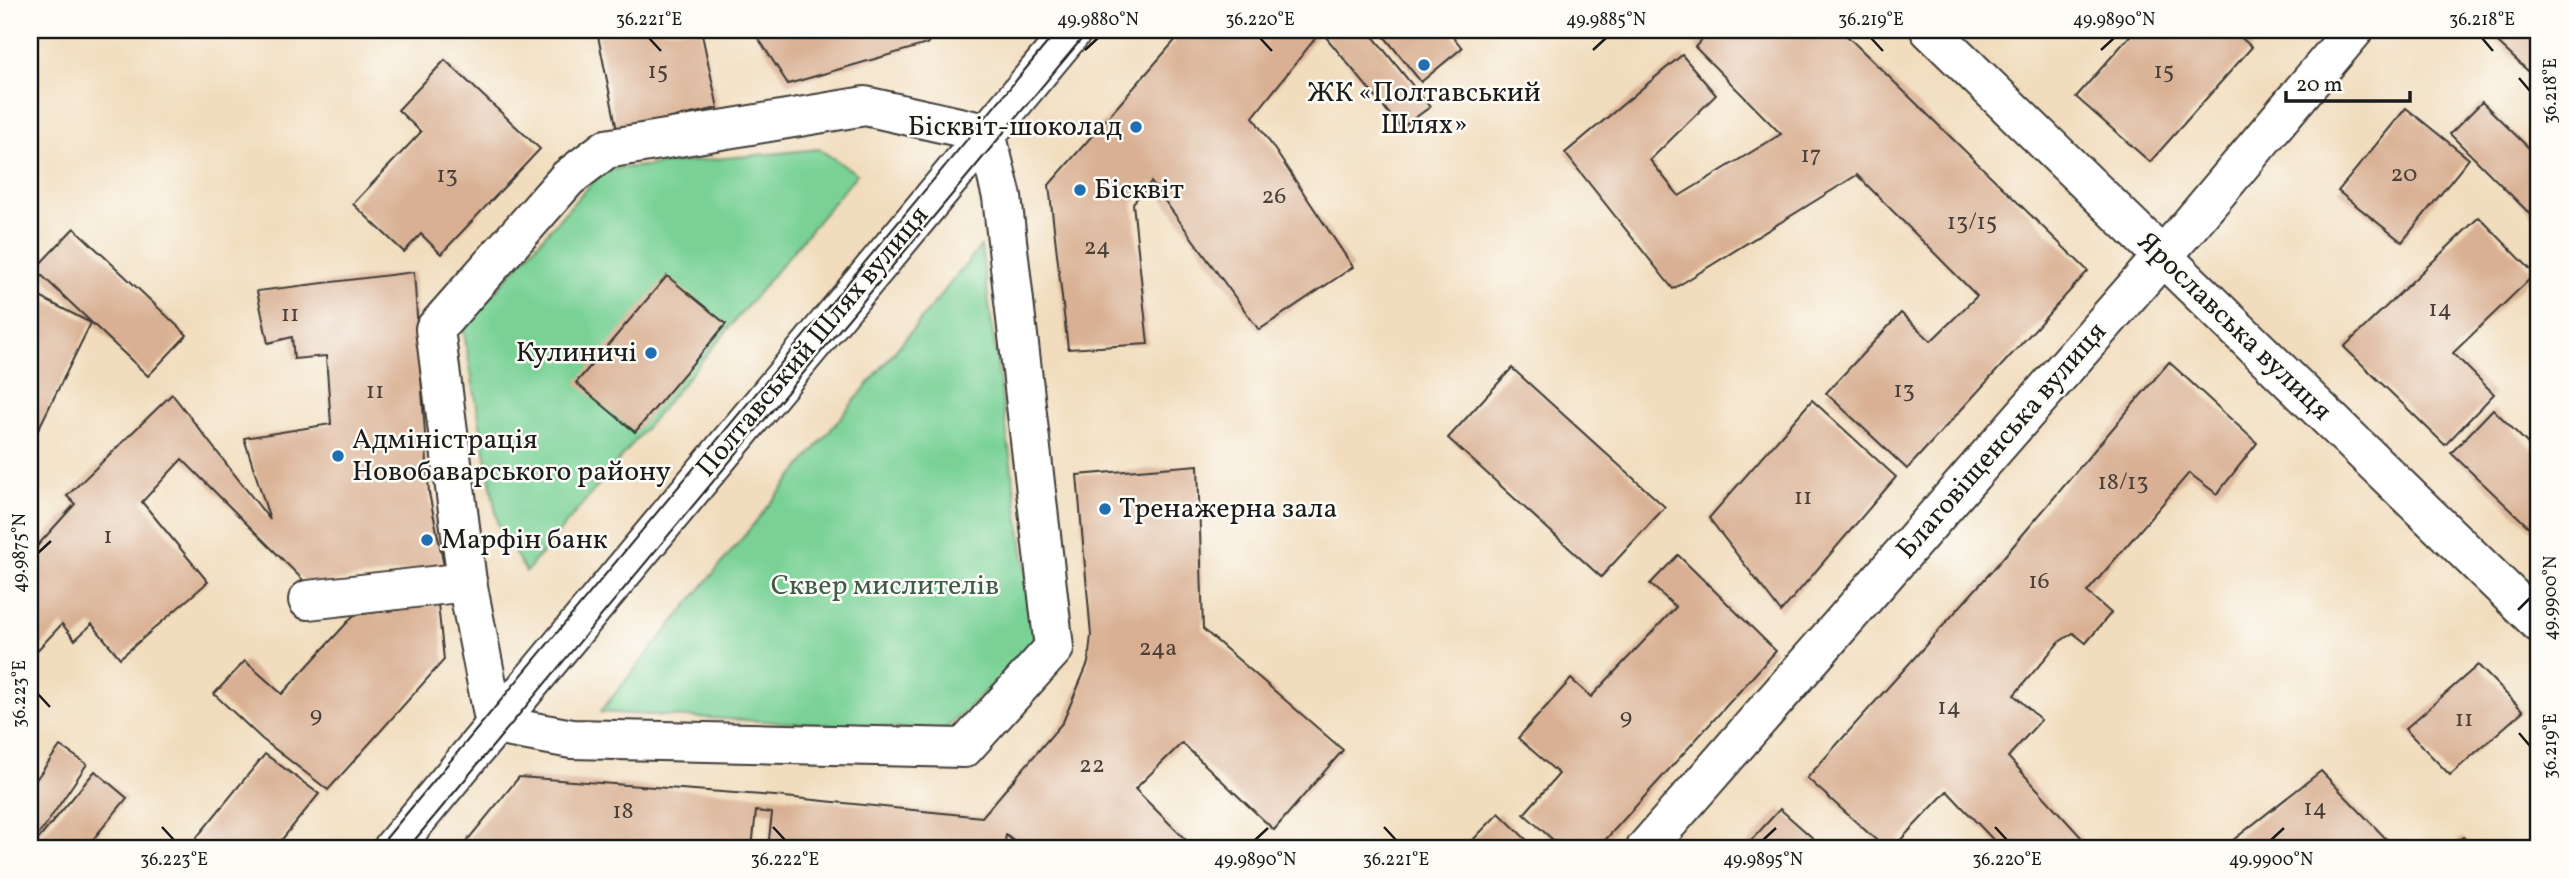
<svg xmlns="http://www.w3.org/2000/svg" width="2569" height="878" font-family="Vollkorn,serif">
<rect width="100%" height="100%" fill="#fdfcf7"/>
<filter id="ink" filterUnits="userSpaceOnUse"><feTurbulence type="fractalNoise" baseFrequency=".0143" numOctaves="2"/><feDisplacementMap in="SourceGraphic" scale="14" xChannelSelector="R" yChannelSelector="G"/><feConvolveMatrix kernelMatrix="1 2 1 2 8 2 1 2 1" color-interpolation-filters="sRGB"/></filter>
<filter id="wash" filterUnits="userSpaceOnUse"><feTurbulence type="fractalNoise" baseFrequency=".00686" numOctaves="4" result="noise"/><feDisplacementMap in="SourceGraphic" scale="28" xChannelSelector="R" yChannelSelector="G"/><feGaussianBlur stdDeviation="1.57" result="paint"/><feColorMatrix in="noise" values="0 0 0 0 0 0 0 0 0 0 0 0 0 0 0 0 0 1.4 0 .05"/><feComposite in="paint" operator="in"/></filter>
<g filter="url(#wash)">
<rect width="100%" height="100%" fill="#f1ddbd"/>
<!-- green -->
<g fill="#79d196" stroke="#4a7659" stroke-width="2">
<path d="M819,149L857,174L526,572L498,525L463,327L603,170Z"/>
<path d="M981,246L1036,644L943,731L600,712Z"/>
</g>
<g id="blocks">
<!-- building -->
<g fill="#d9b093">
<path d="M627,30H701L718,108L617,130L598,36Z"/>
<path d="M753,30H938L927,44L788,84Z"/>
<path d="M1184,30H1368L1430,107L1401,128L1321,31L1253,117L1353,267L1259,330L1151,182L1133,203L1148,344L1068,349L1049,185Z"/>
<path d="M1379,30H1448L1462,48L1421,82Z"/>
<path d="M1711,30H1841L2088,271L1907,469L1826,393L1901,313L1931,341L1977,296L1857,175L1673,289L1565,153L1682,55L1716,95L1650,160L1679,196L1781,134L1695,47Z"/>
<path d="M2135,30H2232L2252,47L2150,162L2076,97Z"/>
<path d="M2484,30H2539V60L2528,71Z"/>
<path d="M445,60L540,149L441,254L421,234L404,252L353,204L421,132L398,110Z"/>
<path d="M2482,102L2539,158V223L2450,134Z"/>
<path d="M2406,108L2469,159L2402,242L2338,191Z"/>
<path d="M2479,217L2535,274L2453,353L2494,394L2445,445L2344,347Z"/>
<path d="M74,228L187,335L148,376L35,269Z"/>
<path d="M414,272L429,493L444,566L305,585L304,581L182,459L142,502L208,582L120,658L92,624L75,640L62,624L30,658V554L75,504L67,496L172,394L270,520L244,438L331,424L326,356L294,359L292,337L268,343L257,291Z"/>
<path d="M667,276L726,324L635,432L576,383Z"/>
<path d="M30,292L91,323L30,446Z"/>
<path d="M2169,362L2257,443L2217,494L2189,473L2087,592L2111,613L2086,643L2073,633L2059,642L2014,695L2041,720L2008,757L2091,848H2001L1947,791L1893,848H1885L1807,778L1991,572Z"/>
<path d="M1512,368L1665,507L1601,577L1448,438Z"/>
<path d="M1812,400L1896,477L1781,612L1709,518Z"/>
<path d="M2493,409L2539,455V527L2534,532L2451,453Z"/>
<path d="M1198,465L1203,629L1343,750L1274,830L1182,743L1135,789L1187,841L1181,848H1022L1006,835L1004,848H768L772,813L756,811L752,848H461L519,777L775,796L982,817L1063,722L1088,663L1091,635L1077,475Z"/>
<path d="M1678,555L1776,651L1598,848H1562L1524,814L1559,774L1518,738L1571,679L1591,697L1676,607L1650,584Z"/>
<path d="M438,604L444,660L328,790L262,739L214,694L245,661L282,694L354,615Z"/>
<path d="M2478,665L2523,711L2450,775L2405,729Z"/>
<path d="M60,746L87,764L43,829L30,843V788Z"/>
<path d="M265,754L319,794L275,848H188Z"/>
<path d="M95,771L127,798L86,848H31Z"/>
<path d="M2321,771L2395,848H2223Z"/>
<path d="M1780,809L1824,848H1744Z"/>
<path d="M1499,813L1535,848H1465Z"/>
<path d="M2463,837L2474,848H2447Z"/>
</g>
</g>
</g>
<g filter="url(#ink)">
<use href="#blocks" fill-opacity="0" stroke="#3c3934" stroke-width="2"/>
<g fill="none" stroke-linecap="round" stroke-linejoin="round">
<defs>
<g id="minor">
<path d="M1930,30L2539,623"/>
<path d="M865,106L986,133L1002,197L1054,648L964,748L572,739L495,725L467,582L435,329L568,178L606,149Z"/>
<path d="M308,600L467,582"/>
<path d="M1646,848L2189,226L2354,30"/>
</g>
<path id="major" d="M393,848L1073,30"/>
</defs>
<!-- minor casing -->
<use href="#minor" stroke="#3c3934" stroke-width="42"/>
<!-- major casing -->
<use href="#major" stroke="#3c3934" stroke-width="42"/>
<!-- minor -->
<use href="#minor" stroke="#fff" stroke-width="38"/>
<!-- major -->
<use href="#major" stroke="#fff" stroke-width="38"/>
<!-- tram -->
<g stroke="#1c1c1c" stroke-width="2">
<path d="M378,848L1058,30"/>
<path d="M408,848L1089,30"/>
</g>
</g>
</g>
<!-- ticks -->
<path fill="none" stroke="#1c1c1c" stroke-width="2.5" d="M649,38L661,51M1260,38L1272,51M1871,38L1883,51M2482,38L2493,51M1085,50L1098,38M1593,50L1606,38M2101,50L2114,38M2519,78L2530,91M38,553L51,541M2518,610L2530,598M38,694L50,707M2519,733L2530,746M162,827L174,840M773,827L785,840M1384,827L1396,840M1995,827L2007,840M1255,840L1268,828M1763,840L1776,828M2271,840L2284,828"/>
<!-- markers -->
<g fill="#1f6fb2" stroke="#fdfcf7" stroke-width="2.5">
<circle cx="1424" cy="65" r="7"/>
<circle cx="1136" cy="127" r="7"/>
<circle cx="1080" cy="190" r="7"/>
<circle cx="651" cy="353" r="7"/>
<circle cx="338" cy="456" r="7"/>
<circle cx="1105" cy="509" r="7"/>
<circle cx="427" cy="540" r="7"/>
</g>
<g text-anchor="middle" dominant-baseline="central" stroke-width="5" stroke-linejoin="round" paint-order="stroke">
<!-- number labels -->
<g font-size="24" fill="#4b413a">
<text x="658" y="72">15</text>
<text x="2164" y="72">15</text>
<text x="1811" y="156">17</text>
<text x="2404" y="175">20</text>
<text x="447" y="176">13</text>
<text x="1274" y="197">26</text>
<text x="1972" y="223">13/15</text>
<text x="1097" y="248">24</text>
<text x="2440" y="310">14</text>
<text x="290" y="315">11</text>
<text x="1904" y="391">13</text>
<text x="375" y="392">11</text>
<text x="2123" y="483">18/13</text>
<text x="1803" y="498">11</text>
<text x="108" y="537">1</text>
<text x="2039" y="582">16</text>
<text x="1158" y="649">24а</text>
<text x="1949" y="708">14</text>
<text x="316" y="716">9</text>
<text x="1626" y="718">9</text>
<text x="2464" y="720">11</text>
<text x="1092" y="766">22</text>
<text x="2315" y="809">14</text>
<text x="623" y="812">18</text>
</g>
<!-- poi labels -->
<g font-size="28" fill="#1c1c1c" stroke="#fdfcf7" text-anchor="start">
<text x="1424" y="93" text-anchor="middle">ЖК «Полтавський<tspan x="1424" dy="32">Шлях»</tspan></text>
<text x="1122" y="127" text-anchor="end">Бісквіт-шоколад</text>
<text x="1094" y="190">Бісквіт</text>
<text x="637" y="353" text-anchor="end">Кулиничі</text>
<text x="352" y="440">Адміністрація<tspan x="352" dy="32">Новобаварського району</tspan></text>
<text x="1119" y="509">Тренажерна зала</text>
<text x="441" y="540">Марфін банк</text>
</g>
<!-- street labels -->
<g font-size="28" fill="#1c1c1c" stroke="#fdfcf7">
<text transform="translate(2234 327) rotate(44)">Ярославська вулиця</text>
<text transform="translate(813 342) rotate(-50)">Полтавський Шлях вулиця</text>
<text transform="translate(2002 441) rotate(-49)">Благовіщенська вулиця</text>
</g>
<!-- park labels -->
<g font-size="28" fill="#3d5b47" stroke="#fdfcf7">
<text x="885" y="586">Сквер мислителів</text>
</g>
</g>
<!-- margin -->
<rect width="2569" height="878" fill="none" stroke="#fdfcf7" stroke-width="77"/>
<!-- scale -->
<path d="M2286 91v10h124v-10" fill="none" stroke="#1c1c1c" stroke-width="3.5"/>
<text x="2296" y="91" font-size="21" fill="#1c1c1c" stroke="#fdfcf7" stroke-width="5" paint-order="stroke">20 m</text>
<rect x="38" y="38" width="2492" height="802" fill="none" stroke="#1c1c1c" stroke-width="2.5"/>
<g font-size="18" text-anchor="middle" fill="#1c1c1c">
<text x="649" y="25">36.221°E</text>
<text x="1098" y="25">49.9880°N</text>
<text x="1260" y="25">36.220°E</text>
<text x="1606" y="25">49.9885°N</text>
<text x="1871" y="25">36.219°E</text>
<text x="2114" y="25">49.9890°N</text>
<text x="2482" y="25">36.218°E</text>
<text transform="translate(2550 91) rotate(-90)" y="6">36.218°E</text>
<text transform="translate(19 553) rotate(-90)" y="6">49.9875°N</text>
<text transform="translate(2550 598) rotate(-90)" y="6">49.9900°N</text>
<text transform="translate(19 694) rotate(-90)" y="6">36.223°E</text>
<text transform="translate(2550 746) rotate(-90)" y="6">36.219°E</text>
<text x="174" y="865">36.223°E</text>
<text x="785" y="865">36.222°E</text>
<text x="1255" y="865">49.9890°N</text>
<text x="1396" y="865">36.221°E</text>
<text x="1763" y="865">49.9895°N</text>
<text x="2007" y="865">36.220°E</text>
<text x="2271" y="865">49.9900°N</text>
</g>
</svg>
